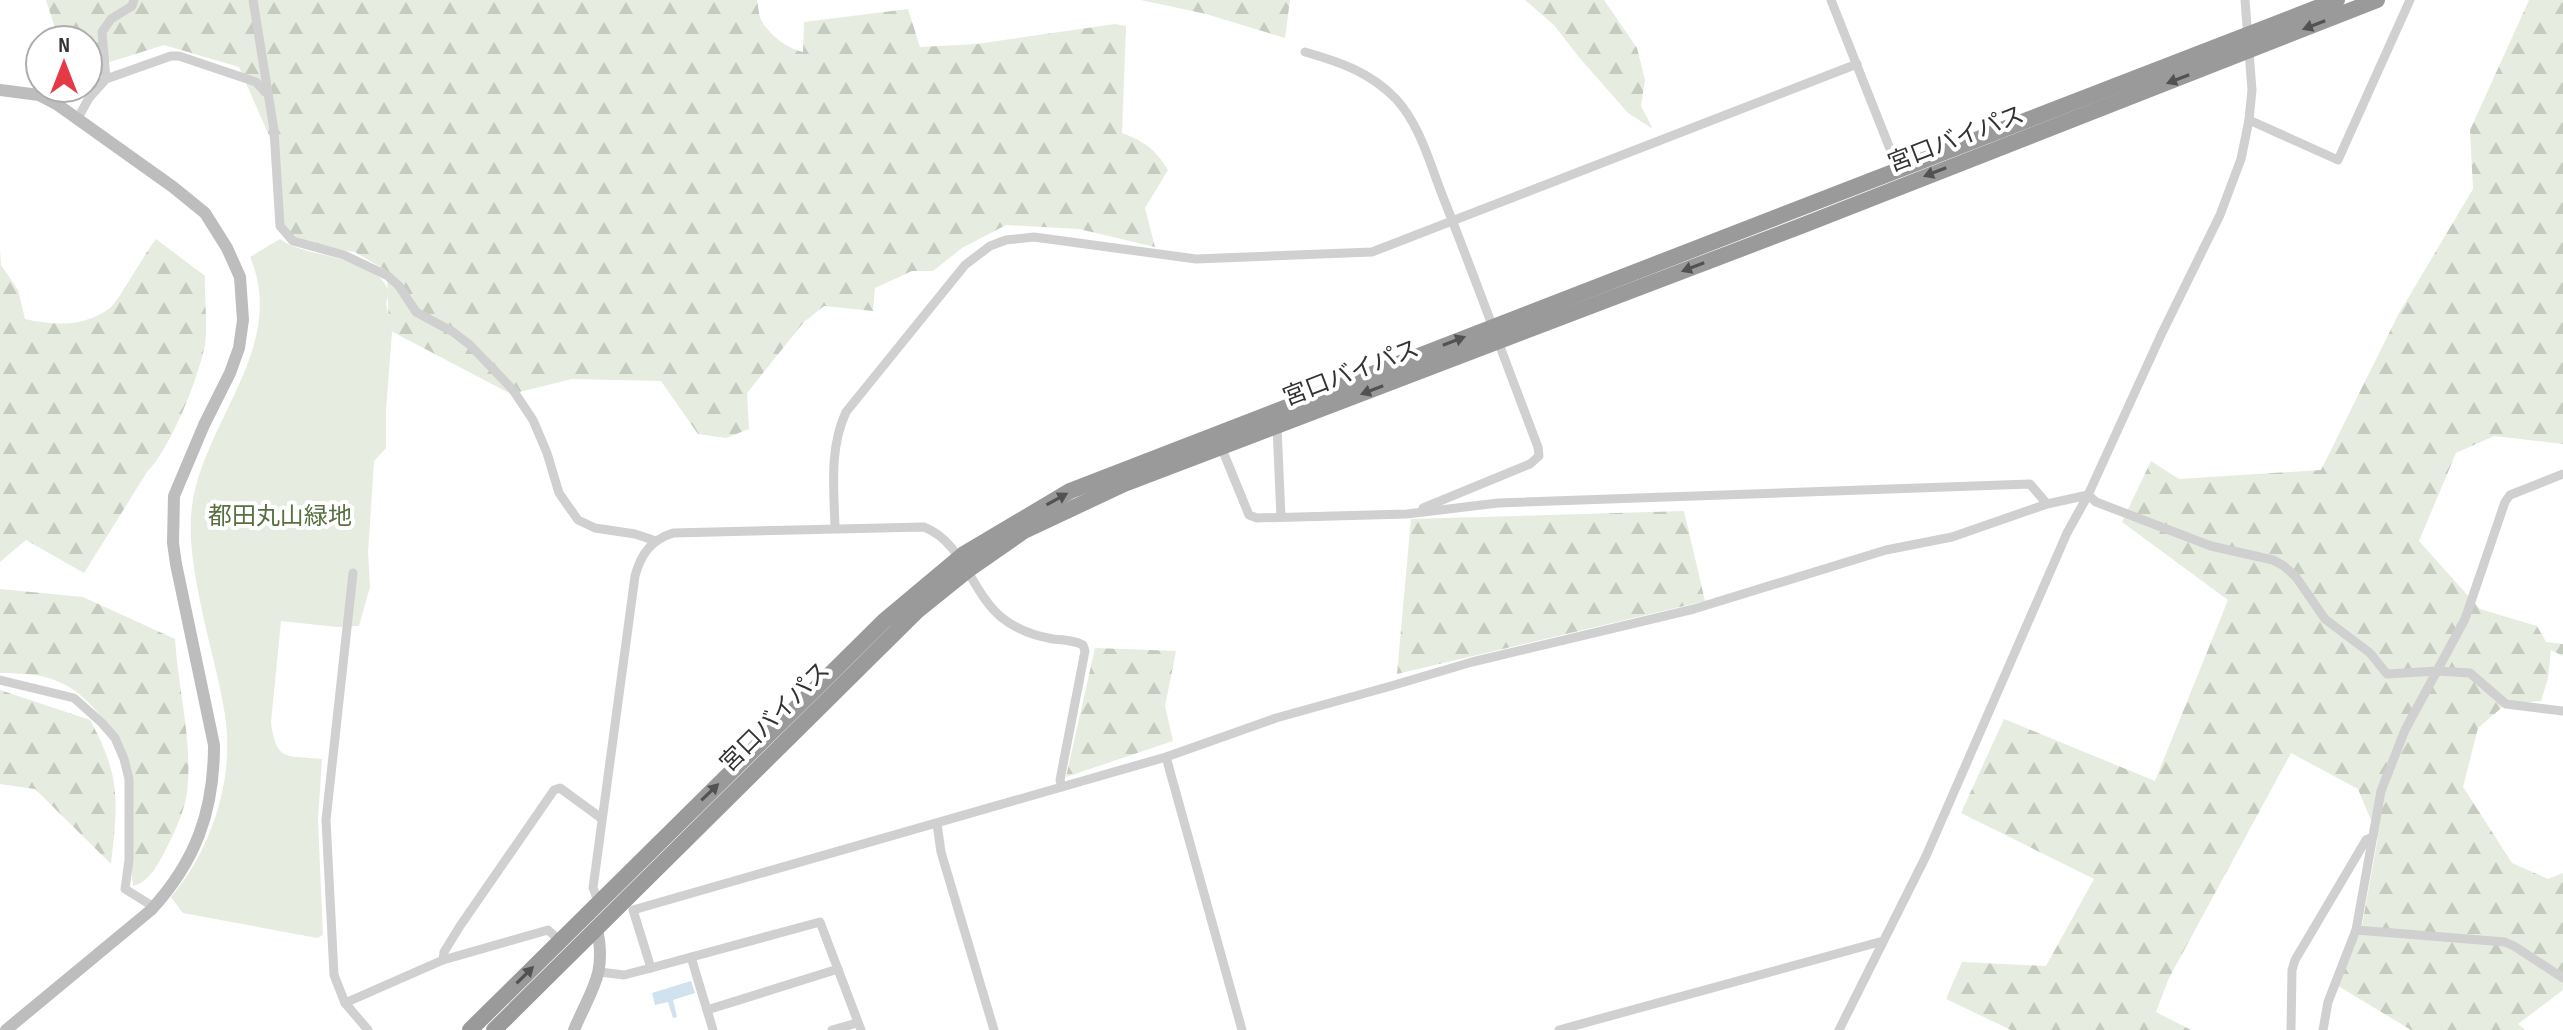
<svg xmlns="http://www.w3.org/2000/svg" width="2563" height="1030" font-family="'Sofia Sans Condensed','Noto Sans JP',sans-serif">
<defs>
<pattern id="forest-firs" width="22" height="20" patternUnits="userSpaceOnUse" patternTransform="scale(2)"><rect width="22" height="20" fill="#e6ecdf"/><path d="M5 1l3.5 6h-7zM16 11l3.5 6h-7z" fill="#c6cbc0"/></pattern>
</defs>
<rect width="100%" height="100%" fill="#fff"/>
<!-- forest -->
<g fill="url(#forest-firs)">
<path d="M46,0H757C758,6 759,15 761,20C769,35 788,49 803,52L804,22L908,9L920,47L977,44L1115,24L1126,26L1122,133C1144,141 1156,150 1168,170L1145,208L1155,247L1079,229L1006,225L962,248L933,271H912L875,288L873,311L824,306L804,322L747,393L749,429L726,438L698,434L661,381L572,379L511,394L389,330L387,271L355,252L306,245L283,228L271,140L239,67L164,45L110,62L88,49V40H72L56,31Z"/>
<path d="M1141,0H1290L1285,38L1206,14Z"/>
<path d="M1525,0H1604L1637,48L1645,80L1641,106L1653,129L1628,113L1578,56L1554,25Z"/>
<path d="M2529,0H2563V444L2494,436L2456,453L2419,541L2480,609L2537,626L2546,642L2563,644V656L2551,650L2548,678L2541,701L2506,704L2478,728L2463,787L2512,863L2548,879L2563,873V990L2518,1024L2525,1030H2411L2335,984L2361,931L2378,837L2358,789L2291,753L2169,978L2156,1012L2191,1030H2011L1946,999L1962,962L2046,966L2094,879L1961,813L2004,719L2155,781L2228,600L2122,522L2151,461L2179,479L2321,470L2398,315L2473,189L2470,130Z"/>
<path d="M156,239L205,276C204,299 208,323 205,344C199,377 170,450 147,472L84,573L26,540L0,562V249L1,265L18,290L25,319C56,326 84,327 110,308C118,302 146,251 156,239Z"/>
<path d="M1684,511L1705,601L1397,674L1411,519Z"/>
<path d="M0,589L83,597L175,639C178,690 193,741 187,793C184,813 174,833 165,851C158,865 149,882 133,886C128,839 132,790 120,744C118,735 109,726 103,719C72,680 48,673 0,673Z"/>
<path d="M1095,648L1176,651L1165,706L1173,741L1066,777Z"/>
<path d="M0,690L90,720C121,776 118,802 111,864L35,789L0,784Z"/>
</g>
<!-- park -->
<path fill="#e6ecdf" d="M280,239C307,260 378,253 389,293L386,304L392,332L386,410V448L374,461L368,552L370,587L359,626L337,627L281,621L271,722C276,763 287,755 322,759L318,820L323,935L317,938L183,913L171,897C212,849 235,778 225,715C220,683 211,651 204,620C197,586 189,551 191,517C196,427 290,350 250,257Z"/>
<!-- water -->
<path fill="#cfe2ee" d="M691,981L695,993L673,1000L677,1017L673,1018L668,1002L655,1005L652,993Z"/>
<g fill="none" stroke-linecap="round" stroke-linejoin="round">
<!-- street -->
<g stroke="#d0d0d0" stroke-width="9">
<path d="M253,0L274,130L280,226L293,241L344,255L388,276L399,286L416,312L453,332L470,345L513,390L533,420L547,453L559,493L578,520L595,528L635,534L656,541"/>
<path d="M1831,0L1898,169"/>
<path d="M1305,52C1340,62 1370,72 1396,99C1420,125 1430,164 1443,197C1476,280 1506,364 1538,447L1539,456L1530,464L1423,508"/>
<path d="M106,79L102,32L111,19L132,6L134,0"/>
<path d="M78,118L89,98L106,79L171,56H179L256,82L265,92"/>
<path d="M2249,120L2338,160L2410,0"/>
<path d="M1277,427L1281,517"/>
<path d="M1222,449L1249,515L1257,518L1407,514L1498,503L2030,484L2047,504"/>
<path d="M835,528C834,488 829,449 846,412L965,265L990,246L1006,240L1034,237L1196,259L1372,252L1857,64"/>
<path d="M353,573L326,820L334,975L345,1003L368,1030"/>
<path d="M0,680L74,698L102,723L115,738L124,759L129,779V860L125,889L154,907"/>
<path d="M1166,757L1242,1030"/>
<path d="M937,824L941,852L994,1030"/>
<path d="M598,901L593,888L635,576C641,554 651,540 673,533L924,527C963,542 971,592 1001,617C1017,630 1034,636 1053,639C1064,640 1074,640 1083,645L1085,651L1060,780L1062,787"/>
<path d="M2356,930L2505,942L2514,946L2563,978"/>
<path d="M691,957L713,1030"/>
<path d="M443,960L444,952L460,926L554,790L560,788L601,818"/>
<path d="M600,972L624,975L651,968"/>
<path d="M345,1003L443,960L548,930L559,940"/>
<path d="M707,1010L838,969"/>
<path d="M832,1030L857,1023"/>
<path d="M861,1030L820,922L651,968L633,910L1166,757L1276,718L1391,686L1472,662L1694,609L1886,550L1952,537L2047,504L2088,495L2096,502L2211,546L2273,560L2284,566L2296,577L2325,619L2370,653L2387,674L2437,671L2470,673L2506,704L2563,711"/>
<path d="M1559,1030L1883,941"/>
<path d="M1839,1030L1926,856L2067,533L2088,495L2161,335L2220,215L2241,159L2249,120L2252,90L2245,0"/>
<path d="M2291,1030L2292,970L2295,960L2366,840L2373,837"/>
<path d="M2323,1030L2328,1002L2356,930L2381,791L2405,730L2465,619L2505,502L2510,495L2563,474"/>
</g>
<!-- secondary -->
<g stroke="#bdbdbd" stroke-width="12">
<path d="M0,90L39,95L58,105L173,187L205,213L227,248L240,277L243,320L239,348L230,373L204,425L174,496L173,543L176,564L214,745C214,811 196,861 151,910L6,1030"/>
<path d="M574,1030C591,989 607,975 597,929"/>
</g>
<!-- highway -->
<g stroke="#9a9a9a" stroke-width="16">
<path d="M470,1030L884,621L964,554L1070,491L2337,0"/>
<path d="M494,1030L917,611L968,570L1024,531L1124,484L1801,226L2377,0"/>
</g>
</g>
<!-- one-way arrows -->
<defs><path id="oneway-solid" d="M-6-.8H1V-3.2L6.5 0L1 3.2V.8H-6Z" transform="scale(2)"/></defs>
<g fill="#525252">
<use href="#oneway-solid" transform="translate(2314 25) rotate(159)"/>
<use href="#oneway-solid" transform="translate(2178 79) rotate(159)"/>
<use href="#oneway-solid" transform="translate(1935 172) rotate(159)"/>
<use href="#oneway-solid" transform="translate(1693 267) rotate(159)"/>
<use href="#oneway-solid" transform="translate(1454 341) rotate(-21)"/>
<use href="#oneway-solid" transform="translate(1372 390) rotate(159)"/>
<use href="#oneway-solid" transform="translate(1057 499) rotate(-29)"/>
<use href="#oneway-solid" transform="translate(710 792) rotate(-44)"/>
<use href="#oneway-solid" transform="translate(525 975) rotate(-45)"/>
</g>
<g text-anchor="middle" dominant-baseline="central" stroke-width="8" stroke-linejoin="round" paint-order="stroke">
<!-- street labels -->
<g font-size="24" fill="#333" stroke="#fff">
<text transform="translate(1956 139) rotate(-21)">宮口バイパス</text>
<text transform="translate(1351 373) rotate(-21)">宮口バイパス</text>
<text transform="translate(775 717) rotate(-45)">宮口バイパス</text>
</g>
<!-- park labels -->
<g font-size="24" fill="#56703f" stroke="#fff">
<text x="280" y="516">都田丸山緑地</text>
</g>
</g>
<!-- north arrow -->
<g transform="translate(64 64)"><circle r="38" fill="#ffffff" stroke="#adadad" stroke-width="2"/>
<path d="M0-6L14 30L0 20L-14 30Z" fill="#e63946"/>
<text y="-12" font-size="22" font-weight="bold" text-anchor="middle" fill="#333333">N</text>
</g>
</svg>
